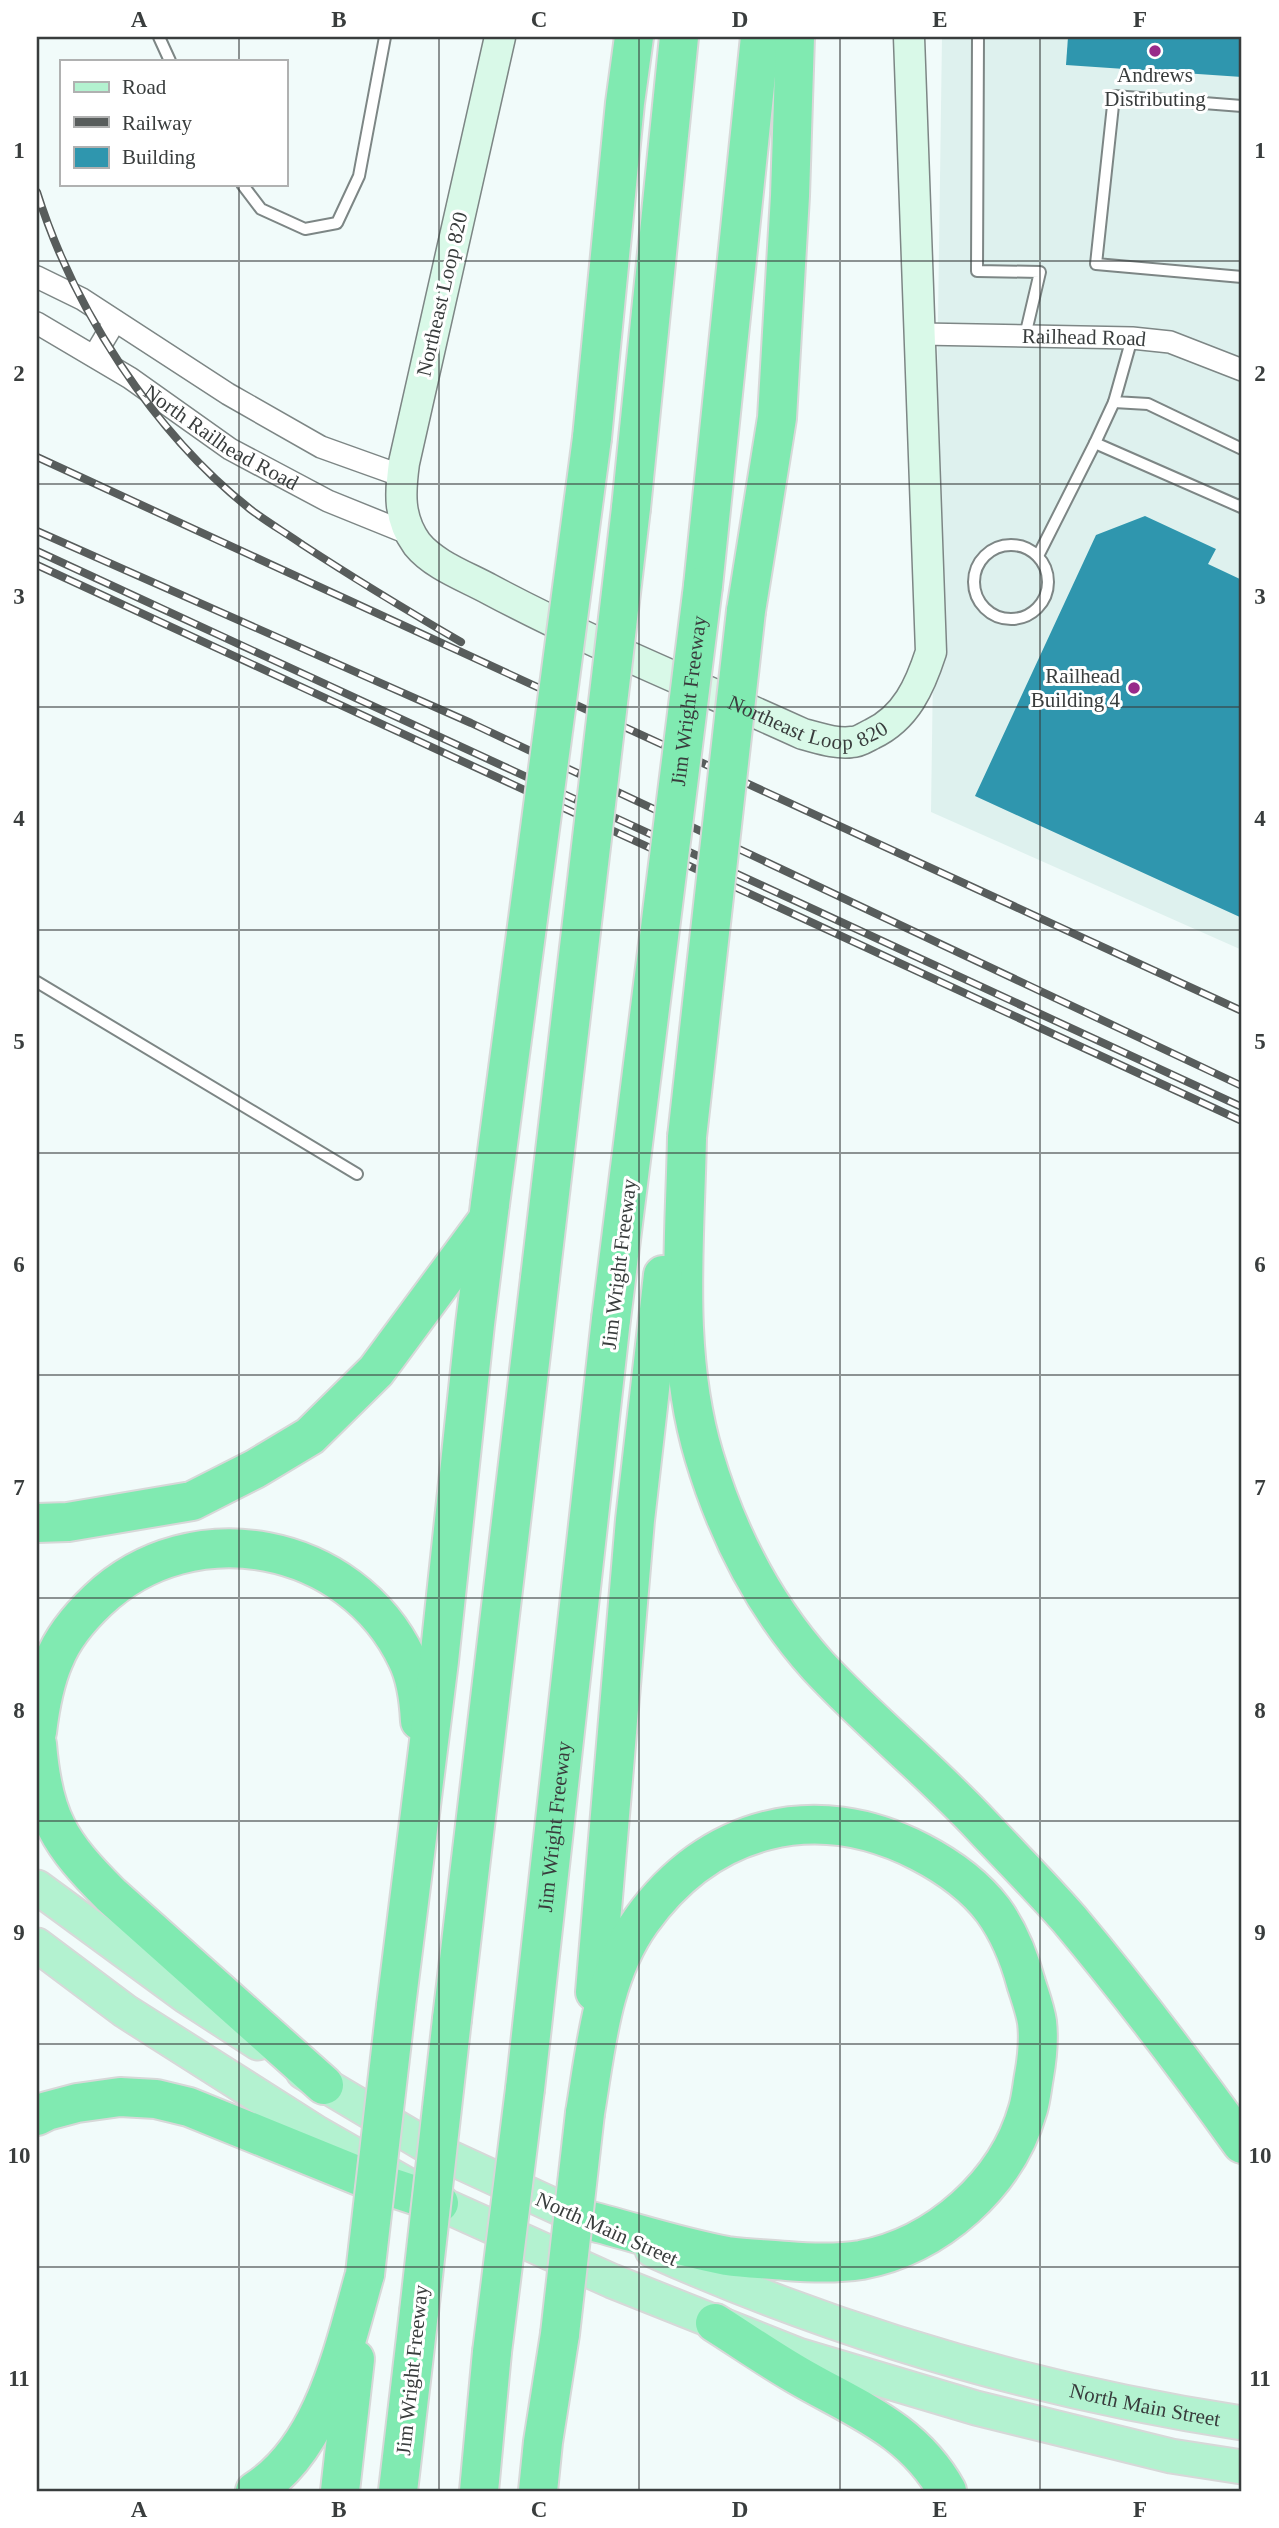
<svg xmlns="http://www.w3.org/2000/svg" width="1279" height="2528" font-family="'Times New Roman',serif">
<rect width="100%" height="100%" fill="#f1fbfa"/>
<!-- built -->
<path fill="#def1ee" d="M942,37H1242V950L931,812Z"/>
<!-- building -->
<g fill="#2f96ae">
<path d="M1068,37H1242V77L1066,65Z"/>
<path d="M1145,516L1216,549L1208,564L1242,580V918L975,796L1096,535Z"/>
</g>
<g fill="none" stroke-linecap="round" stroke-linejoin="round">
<defs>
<g id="lane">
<path d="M159,37L170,61"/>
<path d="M978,37L977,271L1040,272L1025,336"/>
<path d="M1242,106L1114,96L1096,264L1242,277"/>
<path d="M242,184L261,209L305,229L337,223L359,176L385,37"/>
<path d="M1132,338L1114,402L1148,404L1242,449"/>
<path d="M1095,443L1114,402"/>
<circle cx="1011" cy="582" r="37"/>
<path d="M1038,556L1095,443L1241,507L1242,504"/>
<path d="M37,982L357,1174"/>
</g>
<g id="street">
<path d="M37,277L82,299L228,394L321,447L402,476"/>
<path id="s1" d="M37,323L130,378L230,449L328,501L412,535"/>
<path id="s2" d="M921,334L1132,338L1170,342L1242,370"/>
<path d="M94,356L115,321"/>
</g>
<g id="secondary">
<path id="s3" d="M500,37L404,463C400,492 398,518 417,544C434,565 465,576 489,589C590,643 698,686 803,734C819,738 835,744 852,742C859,742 866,737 872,734C906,718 920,686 931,652L909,37"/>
</g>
<g id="primary">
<path d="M37,1887L187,1997L258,2043"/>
<path d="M37,1945L125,2011L317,2133L439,2203L612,2281L798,2355L976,2408L1171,2456L1242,2467"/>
<path d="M303,2072L436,2151L596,2225"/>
<path id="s4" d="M652,2250C839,2334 1040,2392 1242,2423"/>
</g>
<g id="highway">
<path d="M592,438L625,103L634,37"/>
<path d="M631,508L679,37"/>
<path d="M703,586L760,37"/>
<path d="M746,611L777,418L790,196L795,37"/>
<path d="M687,1137C685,1242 673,1353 704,1456C727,1533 764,1606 818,1666C870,1722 930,1770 982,1826C1011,1857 1041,1887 1069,1919C1130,1992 1187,2067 1242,2144"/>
<path d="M37,1523L68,1522L192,1501L255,1469L310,1436L376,1371L486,1222"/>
<path d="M37,1732C40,1707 44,1683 54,1660C63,1637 80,1617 98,1600C192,1511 351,1541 407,1659C416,1677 419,1701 420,1721"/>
<path d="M37,1744C43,1818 59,1843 111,1895L324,2085"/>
<path d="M595,1992L635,1520L663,1275"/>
<path d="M396,2006L439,1661L475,1324L490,1204"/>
<path d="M452,2019L540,1278"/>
<path id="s5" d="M525,2089L611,1319"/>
<path d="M37,2116L47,2111L77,2103L120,2097L156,2099L189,2107L369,2180L439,2203"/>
<path d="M583,2219C631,2231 678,2247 727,2256C746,2259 767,2259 787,2261C812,2263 836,2264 861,2260C937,2246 1007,2184 1028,2109C1031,2099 1032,2087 1034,2076C1037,2059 1039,2039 1037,2022C1035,2009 1030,1996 1026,1983C1019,1957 1009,1932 993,1910C974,1885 947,1866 920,1852C815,1798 709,1826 641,1921C601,1977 596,2048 585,2113"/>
<path d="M715,2323C742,2340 769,2359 797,2375C855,2409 912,2428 947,2491"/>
<path d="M255,2491C324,2448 344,2347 365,2274"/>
<path d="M340,2491L355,2359"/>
<path d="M398,2491L419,2312"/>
<path d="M479,2491L492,2352"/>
<path d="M538,2491L543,2442L560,2334"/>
</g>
</defs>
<!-- lane casing -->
<use href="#lane" stroke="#7d8685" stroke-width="14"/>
<!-- street casing -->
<use href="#street" stroke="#7d8685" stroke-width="24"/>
<!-- secondary casing -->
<use href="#secondary" stroke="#7d8685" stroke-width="33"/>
<!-- primary casing -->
<use href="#primary" stroke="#d7d8d8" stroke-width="37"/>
<!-- highway casing -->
<use href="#highway" stroke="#d7d8d8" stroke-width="42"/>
<!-- lane -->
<use href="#lane" stroke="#fff" stroke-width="10"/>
<!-- street -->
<use href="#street" stroke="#fff" stroke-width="21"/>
<!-- secondary -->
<use href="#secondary" stroke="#d9f9e8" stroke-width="30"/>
<!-- primary -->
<use href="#primary" stroke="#b3f2d0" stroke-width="33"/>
<!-- highway -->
<use href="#highway" stroke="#80eab1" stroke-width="38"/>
<defs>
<g id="rail">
<path d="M37,192C73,308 154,433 250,509C267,522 286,533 303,545C355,579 408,611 461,642"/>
<path d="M37,457L1242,1011"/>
<path d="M37,531L471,723L1242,1086"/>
<path d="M37,551L1242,1107"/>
<path d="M37,565L1242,1121"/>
</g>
</defs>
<!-- rail casing -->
<use href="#rail" stroke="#585d5c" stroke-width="8"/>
<!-- rail -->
<use href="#rail" stroke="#fff" stroke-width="5" stroke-dasharray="16" stroke-linecap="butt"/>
<defs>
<g id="highway-bridge">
<path d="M687,1137L746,611"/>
<path d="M490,1204L592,438"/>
<path d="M540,1278L631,508"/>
<path id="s6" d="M611,1319L703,586"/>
<path d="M365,2274L396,2006"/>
<path d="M419,2312L452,2019"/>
<path d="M560,2334L585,2113"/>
<path d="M492,2352L525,2089"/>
</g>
</defs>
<!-- highway-bridge casing -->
<use href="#highway-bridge" stroke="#d7d8d8" stroke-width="42" stroke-linecap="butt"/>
<!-- highway-bridge -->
<use href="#highway-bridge" stroke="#80eab1" stroke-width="38"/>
</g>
<!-- grid -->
<path fill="none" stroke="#393d3d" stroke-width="2" stroke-opacity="0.55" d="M239,37V61M439,37V2491M639,37V2491M840,37V2491M1040,37V2491M239,184V2491M37,261H1242M37,484H1242M37,707H1242M37,930H1242M37,1153H1242M37,1375H1242M37,1598H1242M37,1821H1242M37,2044H1242M37,2267H1242"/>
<!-- markers -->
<g fill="#982a8a" stroke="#fff" stroke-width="2.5">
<circle cx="1155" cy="51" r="7"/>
<circle cx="1134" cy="688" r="7"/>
</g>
<g text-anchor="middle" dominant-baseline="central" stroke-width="6" stroke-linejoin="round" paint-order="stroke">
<!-- poi labels -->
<g font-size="21" fill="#393d3d" stroke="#fff">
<text x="1155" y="75">Andrews<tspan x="1155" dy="24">Distributing</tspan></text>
<text x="1120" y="676" text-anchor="end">Railhead<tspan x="1120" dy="24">Building 4</tspan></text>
</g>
<!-- street labels -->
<g font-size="21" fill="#393d3d" stroke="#fff">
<text transform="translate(442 294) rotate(-77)">Northeast Loop 820</text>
<text stroke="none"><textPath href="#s2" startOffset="163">Railhead Road</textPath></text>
<text stroke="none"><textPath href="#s1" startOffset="217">North Railhead Road</textPath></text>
<text stroke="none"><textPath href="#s6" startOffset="623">Jim Wright Freeway</textPath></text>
<text stroke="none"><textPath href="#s3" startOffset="956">Northeast Loop 820</textPath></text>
<text transform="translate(619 1264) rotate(-83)">Jim Wright Freeway</text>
<text stroke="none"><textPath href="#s5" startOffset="264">Jim Wright Freeway</textPath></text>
<text transform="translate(607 2229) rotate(24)">North Main Street</text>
<text transform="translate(412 2370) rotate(-84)">Jim Wright Freeway</text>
<text stroke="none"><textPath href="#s4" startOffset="518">North Main Street</textPath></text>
</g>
</g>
<!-- border -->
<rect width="1279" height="2528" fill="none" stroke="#ffffff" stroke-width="77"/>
<!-- legend -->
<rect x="60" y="60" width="228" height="126" fill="#ffffff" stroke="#b0b1b1" stroke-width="2"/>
<rect x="74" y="82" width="35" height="10" fill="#b3f2d0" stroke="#b0b1b1" stroke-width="2"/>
<text x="122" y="94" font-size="21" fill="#393d3d">Road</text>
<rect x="74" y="117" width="35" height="10" fill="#585d5c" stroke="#b0b1b1" stroke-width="2"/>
<text x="122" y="130" font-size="21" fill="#393d3d">Railway</text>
<rect x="74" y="147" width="35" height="21" fill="#2f96ae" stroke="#b0b1b1" stroke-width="2"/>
<text x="122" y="164" font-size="21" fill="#393d3d">Building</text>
<rect x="38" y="38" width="1202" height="2452" fill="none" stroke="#393d3d" stroke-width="2.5"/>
<g font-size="23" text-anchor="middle" font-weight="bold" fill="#393d3d">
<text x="139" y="27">A</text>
<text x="339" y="27">B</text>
<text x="539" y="27">C</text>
<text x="740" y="27">D</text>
<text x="940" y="27">E</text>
<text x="1140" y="27">F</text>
<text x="19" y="158">1</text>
<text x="1260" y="158">1</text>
<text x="19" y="381">2</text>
<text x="1260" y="381">2</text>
<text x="19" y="604">3</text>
<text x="1260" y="604">3</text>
<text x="19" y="826">4</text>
<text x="1260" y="826">4</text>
<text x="19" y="1049">5</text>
<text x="1260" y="1049">5</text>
<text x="19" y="1272">6</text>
<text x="1260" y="1272">6</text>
<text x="19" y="1495">7</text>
<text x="1260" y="1495">7</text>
<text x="19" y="1718">8</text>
<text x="1260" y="1718">8</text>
<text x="19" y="1940">9</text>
<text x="1260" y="1940">9</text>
<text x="19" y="2163">10</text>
<text x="1260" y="2163">10</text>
<text x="19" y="2386">11</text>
<text x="1260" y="2386">11</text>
<text x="139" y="2517">A</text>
<text x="339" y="2517">B</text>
<text x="539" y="2517">C</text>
<text x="740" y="2517">D</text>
<text x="940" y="2517">E</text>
<text x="1140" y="2517">F</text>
</g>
</svg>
